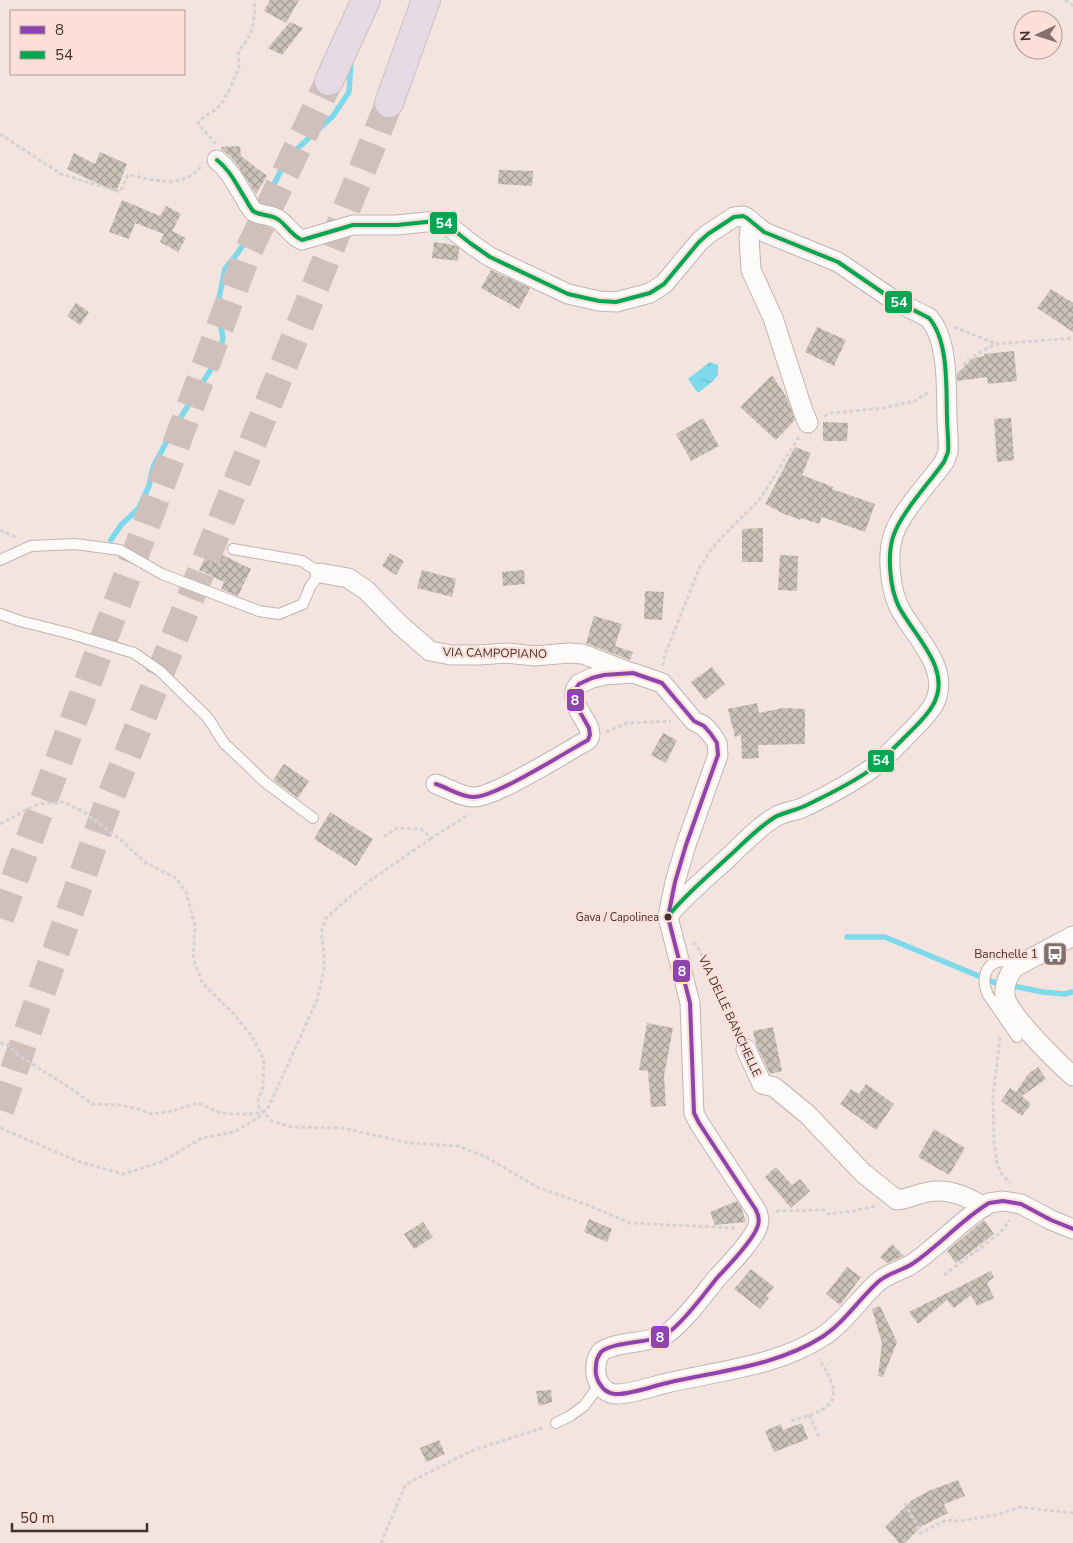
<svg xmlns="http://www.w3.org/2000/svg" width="1073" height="1543" font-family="'Nunito Sans',sans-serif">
<defs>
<pattern id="water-ripples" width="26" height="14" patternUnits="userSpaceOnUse" patternTransform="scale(1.25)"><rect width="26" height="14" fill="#7ed9ea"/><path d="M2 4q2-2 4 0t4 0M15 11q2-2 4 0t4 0" fill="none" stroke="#6ebbc9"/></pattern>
<pattern id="building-cross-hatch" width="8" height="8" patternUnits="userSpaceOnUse" patternTransform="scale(1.25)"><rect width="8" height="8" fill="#cbc2b8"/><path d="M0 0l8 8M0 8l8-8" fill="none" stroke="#a69e96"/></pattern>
</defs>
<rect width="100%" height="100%" fill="#f3e4e0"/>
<!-- water -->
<path fill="url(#water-ripples)" d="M710,362L718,365V375L713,381L698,393L688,379Z"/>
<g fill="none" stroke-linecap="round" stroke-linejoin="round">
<!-- stream -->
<g stroke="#7ed9ea" stroke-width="5.5">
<path d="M111,540L121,525L139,508L149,486L153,467L174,428L218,358L223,338L217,308L225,269L237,254L247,239L287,158L333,116L349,92L351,60"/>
<path d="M847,937H885L993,982L1043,992L1065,994L1073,992"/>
</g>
</g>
<!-- building -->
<g fill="url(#building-cross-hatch)">
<path d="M270,0H299L286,23L264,11Z"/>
<path d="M290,22L303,28L282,55L268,48Z"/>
<path d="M240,146L241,156L267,176L256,194L238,166L230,156L222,150L221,147Z"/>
<path d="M100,152L127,164L116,192L67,169L74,153L95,164Z"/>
<path d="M499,170L533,171L532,186L498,184Z"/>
<path d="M122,200L160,216L166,206L181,214L172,231L186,238L178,252L160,242L164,234L135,223L129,239L109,232Z"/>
<path d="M434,242L454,245L459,248L458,261L432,258Z"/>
<path d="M491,270L530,288L519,309L481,288Z"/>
<path d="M1051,289L1073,303V332L1037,308Z"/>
<path d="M76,303L89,312L80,325L67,316Z"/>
<path d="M817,327L846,340L834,366L805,352Z"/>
<path d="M1014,351L1017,381L988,384L987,377L957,381V374L973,358L985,356L984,354Z"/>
<path d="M772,375L787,398L795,420L776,440L740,407Z"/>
<path d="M703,418L719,446L691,461L676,434Z"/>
<path d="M1011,418L1014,460L997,462L994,419Z"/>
<path d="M823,422L848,423L847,441H823Z"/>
<path d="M795,447L811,453L802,475L833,487L832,489L875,504L865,532L822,517L819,524L801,518L800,520L788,515V516L765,504Z"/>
<path d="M763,528V562H742V529Z"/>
<path d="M210,549L251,569L238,596L221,589L224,582L199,570Z"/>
<path d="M390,553L404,561L396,575L382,566Z"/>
<path d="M780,555L798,556L797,591L778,590Z"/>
<path d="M422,570L456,579L452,597L417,588Z"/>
<path d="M524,570L525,584L503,586L502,572Z"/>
<path d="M645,591L664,592L662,620L644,619Z"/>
<path d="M594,616L622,624L615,646L633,652L630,660L586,643Z"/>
<path d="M712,667L725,684L705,700L691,682Z"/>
<path d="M757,703L759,713L783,708L805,709V744L758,745L759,758L742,759L741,735L735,737L728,709Z"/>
<path d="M663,733L677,740L666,763L651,755Z"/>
<path d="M284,764L309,781L298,798L273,780Z"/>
<path d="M330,812L373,839L356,866L314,839Z"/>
<path d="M647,1023L673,1028L664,1076L666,1106L651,1107L648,1071L639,1070Z"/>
<path d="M773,1027L782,1071L770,1074L756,1044L753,1031Z"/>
<path d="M1038,1067L1046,1079L1022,1096L1031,1104L1022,1116L1001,1101L1010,1088L1016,1092L1029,1073Z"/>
<path d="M866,1084L894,1104L876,1130L840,1104L851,1089L859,1094Z"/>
<path d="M934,1129L965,1148L949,1175L918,1157Z"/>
<path d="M776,1167L792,1185L800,1179L810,1191L791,1208L765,1177Z"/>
<path d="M737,1201L741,1207L746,1222L715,1225L710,1212Z"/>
<path d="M589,1219L612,1229L607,1242L584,1232Z"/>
<path d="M984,1220L994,1234L956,1263L947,1251Z"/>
<path d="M423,1222L433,1237L414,1249L404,1234Z"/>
<path d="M892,1244L904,1256L887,1263L880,1257Z"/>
<path d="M847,1267L861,1277L840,1305L826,1294Z"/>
<path d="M751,1269L774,1287L766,1296L769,1298L760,1309L734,1289Z"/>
<path d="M991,1271L994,1277L987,1283L994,1298L977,1306L971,1295L954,1308L947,1300L918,1324L909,1312Z"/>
<path d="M880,1306L897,1342L883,1377L878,1376L882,1343L872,1309Z"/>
<path d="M551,1390L552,1402L539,1406L536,1391Z"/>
<path d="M802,1423L808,1439L774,1452L765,1431L781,1424L783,1430Z"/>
<path d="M439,1440L445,1454L426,1462L420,1448Z"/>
<path d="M958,1480L965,1496L944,1504L948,1513L922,1526L905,1543H899L885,1527L912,1500L931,1490Z"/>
</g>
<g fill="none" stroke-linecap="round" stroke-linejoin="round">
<!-- highway-tunnel -->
<g stroke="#d0c0bc" stroke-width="28" stroke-dasharray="28 14" stroke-linecap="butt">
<path d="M0,918L247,254L329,81"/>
<path d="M0,1110L108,803L389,103"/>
</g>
<defs>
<g id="lane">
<path d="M0,560L31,546L75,544L120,550L162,574L259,611L279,614L303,604L310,587L320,573L302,561L233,549"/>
<path d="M0,614L20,621L68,633L134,653L160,671L208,718L224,743L266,783L313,818"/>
<path d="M1017,1037L988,995C981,981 984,962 1003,961C1008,961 1014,963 1019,965"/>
<path d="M556,1423L570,1416L584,1406L600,1384"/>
</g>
<g id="street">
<path d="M217,160C230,170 236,184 245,198C247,202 250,207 253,211C260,216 271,214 279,220C287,226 292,236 302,240L353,225H397L436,221L445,223L470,243L490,257L568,294L599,301L616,302L650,293L664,284L699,242L708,234L734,217L743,216L747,218L764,232L838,262L892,299L929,318C949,341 946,388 947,417C947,429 949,441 948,452L944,462C929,483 900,513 893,536C887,556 890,588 899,607C914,637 952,668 934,704C927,716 916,726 907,735C895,747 884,760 871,769C850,784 825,797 802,808C794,811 784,812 777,816C759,826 745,842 731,855C710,875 686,893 668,916"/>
<path d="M751,221L749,238L751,270L773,318L803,411L808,423"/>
<path d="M320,573L348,578L366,590L399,624L430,651L451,655H478L507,653L535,656L569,653L583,654L629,672"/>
<path d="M436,784C448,788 461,797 473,797C494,798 566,752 588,740L590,735L589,728L576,705L575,697V690L579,684L592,678L604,675L633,673L662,683L694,721L704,726L711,734L717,743L718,755L686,845L675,882L668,917L690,1003L694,1113L699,1123L756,1210C759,1216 760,1222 757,1228C751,1243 728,1266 717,1278C704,1294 680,1327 663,1336C647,1343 612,1342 601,1352C598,1356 596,1362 596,1366C594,1378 602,1393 615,1394C629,1395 653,1386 667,1383C718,1371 777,1366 822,1337C844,1323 859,1299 878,1282C888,1273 901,1271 912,1264C939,1246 961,1220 989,1203L1003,1201L1021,1204L1051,1220L1073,1229"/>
<path d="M1073,936L1015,967C1008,975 1004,986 1005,996C1008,1014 1058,1063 1073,1076"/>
<path d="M746,1049L762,1084L774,1087L807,1114L863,1173L897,1200C908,1199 917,1194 928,1192C948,1188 967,1196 984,1207"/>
</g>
<g id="highway">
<path d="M329,81L366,0"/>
<path d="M389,103L426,0"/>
</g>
</defs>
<!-- lane casing -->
<use href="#lane" stroke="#c3b4b1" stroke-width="12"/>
<!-- street casing -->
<use href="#street" stroke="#c3b4b1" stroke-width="21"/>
<!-- highway casing -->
<use href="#highway" stroke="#cac1be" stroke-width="30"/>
<!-- path -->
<g stroke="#d7d2d2" stroke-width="3" stroke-dasharray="4 2.5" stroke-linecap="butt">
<path d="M1065,0L1073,6"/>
<path d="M0,134L61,174L120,192L128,175C135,175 141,178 148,179C172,183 183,184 201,167"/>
<path d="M216,144L201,127L198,123C203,116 213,113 219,106C226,99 237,75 239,65C239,62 238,57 238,54C240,47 247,41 250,34C255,24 254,11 255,0"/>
<path d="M954,327L994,343"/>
<path d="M963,365L972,357L995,344L1073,338"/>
<path d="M824,416L831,413L884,408L914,401L929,392"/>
<path d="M0,530L17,538"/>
<path d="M663,666L665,654L700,567L710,551L721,538L760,499L799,437"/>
<path d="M606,732L627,723L671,721"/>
<path d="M0,824L38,804L63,802L84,812L122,841L146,863L176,878L186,892L195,926L193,959L203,984L231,1011L251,1035L264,1060L263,1087L258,1100V1105L260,1109L272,1121L292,1127L342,1128L410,1143L458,1146L486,1157L537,1187L585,1204L630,1223L736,1228"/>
<path d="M430,839L469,814"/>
<path d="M693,943L696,944C711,973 727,1002 739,1032"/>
<path d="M1000,1037L993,1097L994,1141L997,1164L1002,1174L1010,1183"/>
<path d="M0,1043L8,1045L18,1055L73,1090L92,1104L120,1105L139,1109L151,1114L172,1111L197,1103C204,1105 209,1108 215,1111C226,1115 252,1115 263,1112"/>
<path d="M0,1128L77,1161L123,1174L161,1162L202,1138L234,1132L258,1118L269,1106L317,1000L324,969V953L321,933L326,918L364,885L430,839L426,833L421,829L397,828L383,837"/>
<path d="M776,1211L824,1210L828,1214L853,1211L875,1206"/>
<path d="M944,1275L999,1234L1010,1220"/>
<path d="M809,1415L818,1434V1438"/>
<path d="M791,1421C835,1408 846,1401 819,1359"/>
<path d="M905,1503L921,1533"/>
<path d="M919,1534L946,1520L959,1521L996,1515L1020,1507L1073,1513"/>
<path d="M381,1543L405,1486L412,1481L471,1451L545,1427"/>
</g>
<!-- lane -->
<use href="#lane" stroke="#fdfbfa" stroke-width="10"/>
<!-- street -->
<use href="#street" stroke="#fdfbfa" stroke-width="19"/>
<!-- highway -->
<use href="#highway" stroke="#e7d9e3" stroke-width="28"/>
<defs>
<path id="bus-1" d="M436,784C448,788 461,797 473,797C494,798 566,752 588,740L590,735L589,728L576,705L575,697V690L579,684L592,678L604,675L633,673L662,683L694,721L704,726L711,734L717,743L718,755L686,845L675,882L668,917L690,1003L694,1113L699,1123L756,1210C759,1216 760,1222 757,1228C751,1243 728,1266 717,1278C704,1294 680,1327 663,1336C647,1343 612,1342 601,1352C598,1356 596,1362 596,1366C594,1378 602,1393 615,1394C629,1395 653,1386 667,1383C718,1371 777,1366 822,1337C844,1323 859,1299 878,1282C888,1273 901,1271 912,1264C939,1246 961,1220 989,1203L1003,1201L1021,1204L1051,1220L1073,1229"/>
<path id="bus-2" d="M217,160C230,170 236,184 245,198C247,202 250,207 253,211C260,216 271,214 279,220C287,226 292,236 302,240L353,225H397L436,221L445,223L470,243L490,257L568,294L599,301L616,302L650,293L664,284L699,242L708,234L734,217L743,216L747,218L764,232L838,262L892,299L929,318C949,341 946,388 947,417C947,429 949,441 948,452L944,462C929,483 900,514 893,537C887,556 890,589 899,607C915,637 953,670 933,705C927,716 917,725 908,734C897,745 885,757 873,768C853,783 829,794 807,805C797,810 785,812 775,817C756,829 742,845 726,859C707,877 686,894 669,915"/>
</defs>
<!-- bus-1 casing -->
<use href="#bus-1" stroke="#fbdfd8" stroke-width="8"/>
<!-- bus-2 casing -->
<use href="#bus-2" stroke="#fbdfd8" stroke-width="8"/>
<!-- bus-1 -->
<use href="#bus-1" stroke="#8e44ad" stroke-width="4"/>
<!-- bus-2 -->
<use href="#bus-2" stroke="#00a651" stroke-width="4"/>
</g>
<!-- icons -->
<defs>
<symbol id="bus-square" viewBox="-11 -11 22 22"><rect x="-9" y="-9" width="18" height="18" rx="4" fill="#81706c" stroke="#fbdfd8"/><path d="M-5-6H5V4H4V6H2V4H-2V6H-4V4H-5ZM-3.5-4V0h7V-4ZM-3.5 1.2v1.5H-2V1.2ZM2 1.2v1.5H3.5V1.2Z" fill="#fff"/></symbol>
</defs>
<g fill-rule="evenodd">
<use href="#bus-square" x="1041" y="940" width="28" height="28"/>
</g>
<!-- markers -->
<circle fill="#43312d" stroke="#fbdfd8" stroke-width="2" cx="668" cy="917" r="4.5"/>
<g text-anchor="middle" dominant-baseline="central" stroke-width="4.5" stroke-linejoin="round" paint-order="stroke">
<!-- bus labels -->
<g font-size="11" fill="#43312d" stroke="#fbdfd8" text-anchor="end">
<text x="659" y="917">Gava / Capolinea</text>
</g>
<!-- street labels -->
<g font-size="12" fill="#43312d" stroke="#fbdfd8">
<text transform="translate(495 653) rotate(1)">VIA CAMPOPIANO</text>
<text transform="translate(730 1016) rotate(65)">VIA DELLE BANCHELLE</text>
</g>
<!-- poi labels -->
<g font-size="12" fill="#43312d" stroke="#fbdfd8" text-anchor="end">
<text x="1038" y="954">Banchelle 1</text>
</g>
</g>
<g stroke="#fbdfd8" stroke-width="2">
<rect x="429" y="211" width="29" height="24" rx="5" fill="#00a651"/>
<rect x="884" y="290" width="29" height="24" rx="5" fill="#00a651"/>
<rect x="566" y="688" width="19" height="24" rx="5" fill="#8e44ad"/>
<rect x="867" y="749" width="28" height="24" rx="5" fill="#00a651"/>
<rect x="672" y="959" width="19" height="24" rx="5" fill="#8e44ad"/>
<rect x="650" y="1325" width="20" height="24" rx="5" fill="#8e44ad"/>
</g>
<g font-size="14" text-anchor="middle" font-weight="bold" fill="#fff">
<text x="444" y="228">54</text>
<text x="899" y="307">54</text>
<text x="575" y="705">8</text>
<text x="881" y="765">54</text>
<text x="682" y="976">8</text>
<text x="660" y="1342">8</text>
</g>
<!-- legend -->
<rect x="10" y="10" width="175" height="65" fill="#fbdfd8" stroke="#b19994"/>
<rect x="20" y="26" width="25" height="8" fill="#8e44ad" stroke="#b19994"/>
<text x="55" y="35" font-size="15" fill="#43312d">8</text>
<rect x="20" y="51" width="25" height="8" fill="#00a651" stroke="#b19994"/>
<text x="55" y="60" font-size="15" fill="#43312d">54</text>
<!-- north arrow -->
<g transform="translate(1038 35) rotate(266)"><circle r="24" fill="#fbdfd8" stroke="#b19994"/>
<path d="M0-4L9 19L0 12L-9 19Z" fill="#81706c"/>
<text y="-8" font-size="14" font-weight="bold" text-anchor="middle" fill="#43312d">N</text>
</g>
<!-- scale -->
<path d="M12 1523v8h135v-8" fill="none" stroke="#43312d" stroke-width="2.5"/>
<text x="20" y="1523" font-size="15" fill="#43312d" stroke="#fbdfd8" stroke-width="4" paint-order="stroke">50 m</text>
</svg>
